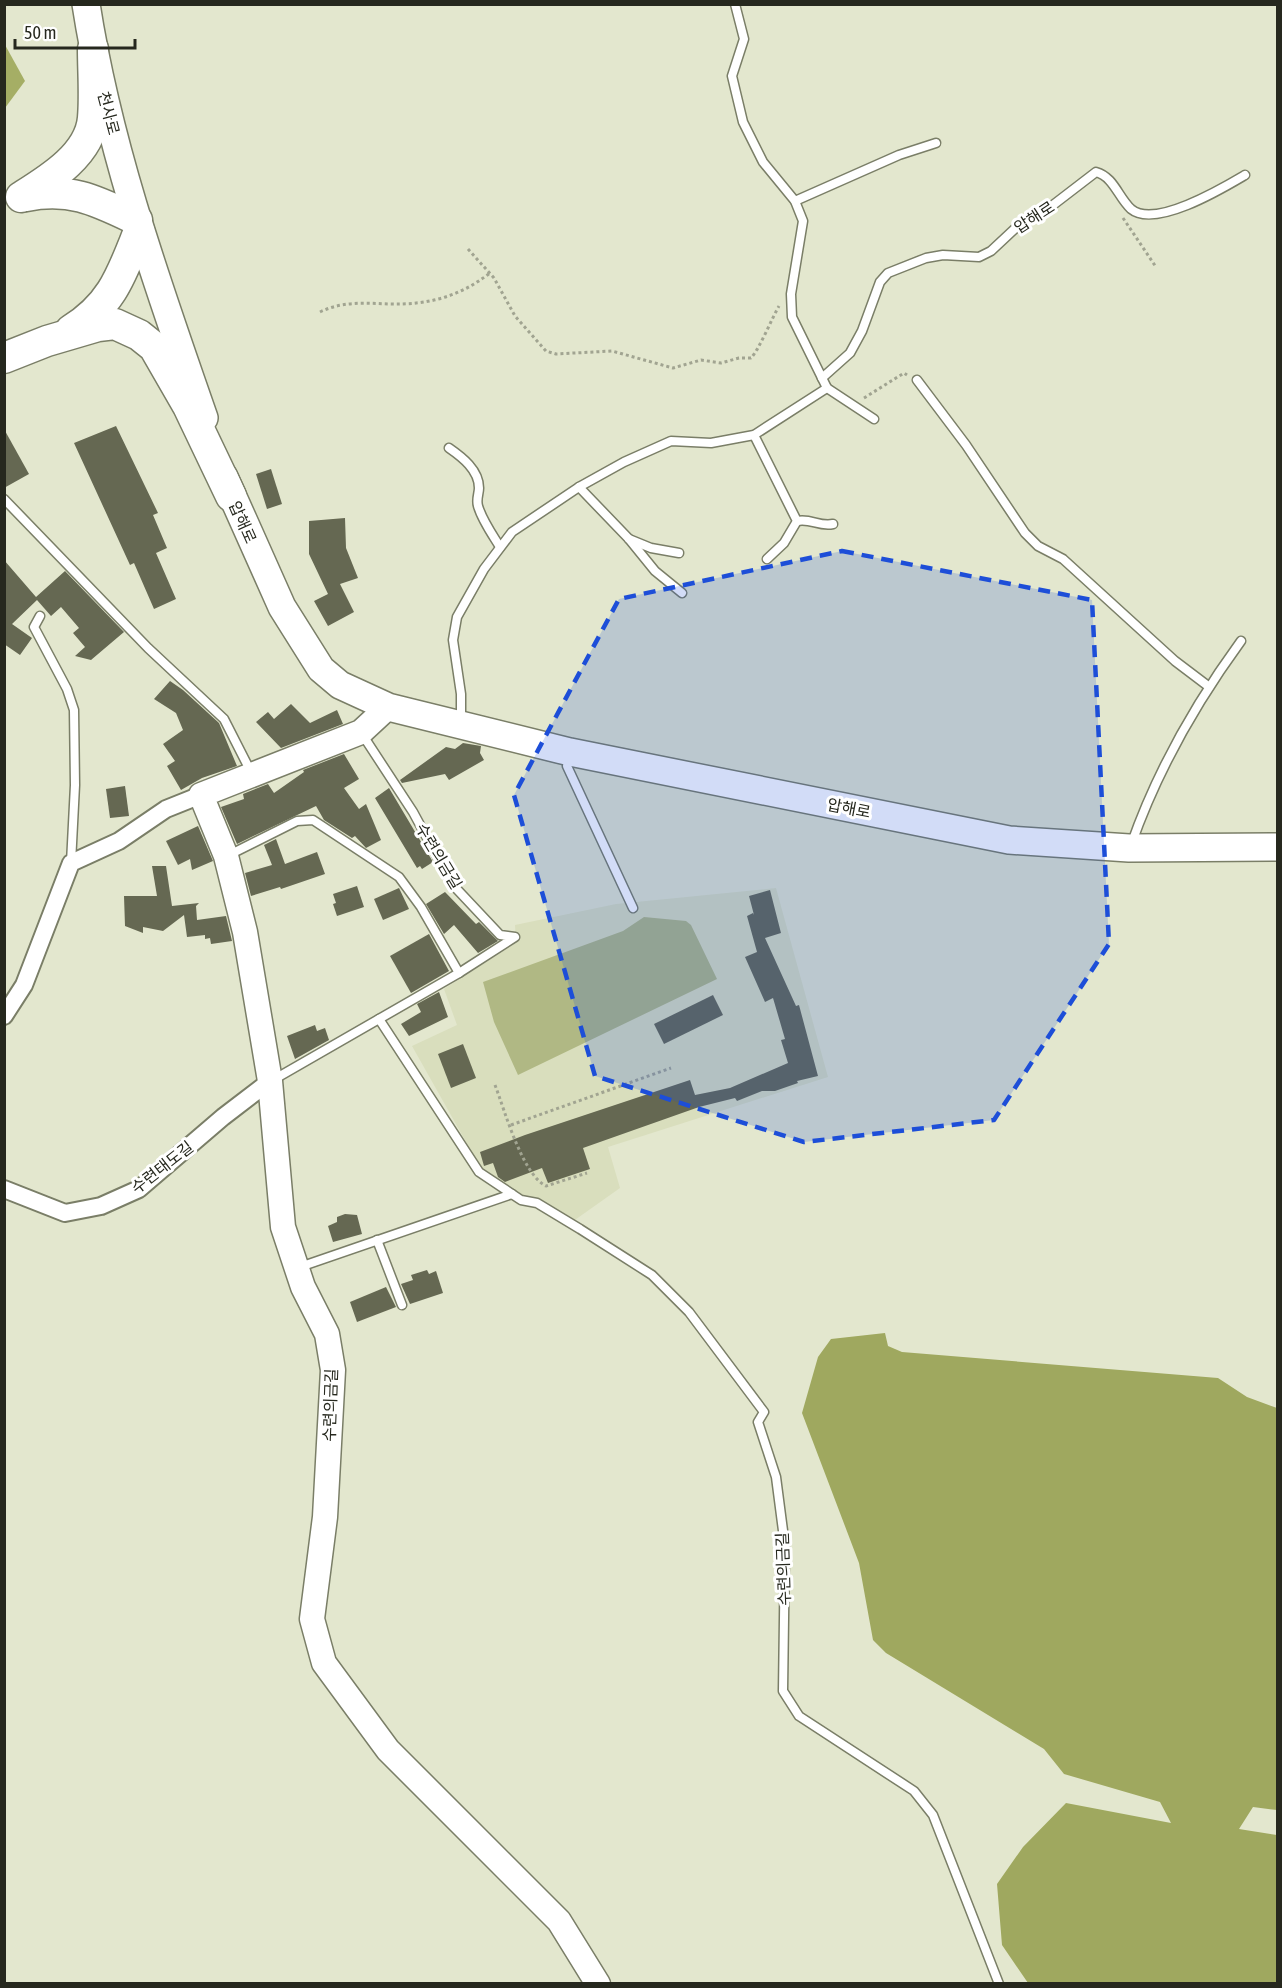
<svg xmlns="http://www.w3.org/2000/svg" width="1282" height="1988" font-family="'Asap Condensed','Noto Sans KR',sans-serif">
<rect width="100%" height="100%" fill="#e3e7ce"/>
<!-- built -->
<path fill="#d9debd" d="M776,888L828,1077L608,1147L620,1188L572,1222L512,1195L488,1181L412,1046L457,1025L444,989L516,943L515,925L616,904Z"/>
<!-- green -->
<path fill="#b0b884" d="M644,917L686,921L691,925L717,979L518,1075L494,1022L483,982L623,931Z"/>
<!-- forest -->
<path fill="#a5ae65" d="M4,43L25,81L5,108H4Z"/>
<!-- water -->
<path fill="#9fa85f" d="M885,1333L888,1346L902,1352L1218,1378L1247,1397L1277,1408V1810L1253,1807L1239,1829L1277,1835V1983H1028L1002,1945L997,1884L1023,1847L1066,1803L1171,1823L1160,1802L1064,1774L1044,1749L886,1653L873,1640L859,1563L802,1413L818,1357L831,1339Z"/>
<!-- building -->
<g fill="#656852">
<path d="M116,426L158,513L153,515L167,548L156,553L176,599L154,609L134,563L130,565L74,443Z"/>
<path d="M4,429L29,474L4,488Z"/>
<path d="M271,469L282,504L267,509L256,474Z"/>
<path d="M345,518L346,548L358,578L340,584L354,612L328,626L314,601L328,594L309,554V521Z"/>
<path d="M4,560L36,597L65,571L124,632L91,660L75,656L85,647L73,633L79,628L61,607L51,616L37,600L12,624L32,638L20,655L4,644Z"/>
<path d="M170,681L183,690L219,723L237,766L202,778L181,790L167,766L175,761L163,744L183,730L176,713L154,699Z"/>
<path d="M291,704L310,723L337,710L343,724L281,748L256,722L268,712L274,719Z"/>
<path d="M463,743L481,746L480,753L484,760L449,780L445,774L402,783L400,780L446,747L455,749Z"/>
<path d="M344,754L359,779L344,788L359,809L366,804L381,840L366,848L355,836L352,838L324,820L316,806L237,844L221,807L244,799L243,794L268,784L274,793L304,772L303,770Z"/>
<path d="M125,786L129,816L110,818L106,789Z"/>
<path d="M389,788L433,862L422,869L420,866L417,868L375,798Z"/>
<path d="M198,826L213,861L192,870L190,859L178,865L166,841Z"/>
<path d="M276,839L285,864L317,852L325,874L281,889L280,887L251,896L245,873L272,865L264,845Z"/>
<path d="M152,866H166L172,906L199,903L196,906L197,920L226,916L232,941L211,944L210,938L205,939V935L187,937L184,915L163,931L143,927V933L125,926L124,896H157Z"/>
<path d="M357,886L364,907L337,916L333,904L336,903L333,894Z"/>
<path d="M399,888L409,909L383,920L374,899Z"/>
<path d="M770,890L781,933L765,938L796,1006L799,1005L818,1076L797,1081L798,1083L775,1091H762L737,1101L735,1098L699,1107L583,1148L590,1169L548,1183L542,1168L505,1182L498,1177L493,1163L484,1166L480,1152L525,1135L690,1080L695,1095L730,1088L788,1063L781,1040L785,1039L773,998L765,1002L745,957L757,952L747,916L753,913L754,915L749,896Z"/>
<path d="M445,892L476,924L479,922L498,941L478,953L454,925L444,934L426,904Z"/>
<path d="M429,934L449,971L411,993L390,956Z"/>
<path d="M439,992L448,1017L409,1036L401,1024L421,1012L417,1004Z"/>
<path d="M713,995L723,1015L664,1044L654,1024Z"/>
<path d="M315,1025L317,1031L325,1028L329,1040L295,1059L287,1036Z"/>
<path d="M463,1044L476,1078L451,1088L438,1054Z"/>
<path d="M345,1214L357,1215L362,1234L333,1242L328,1226L337,1222V1217Z"/>
<path d="M427,1270L429,1274L436,1271L443,1293L410,1304L401,1284L413,1280L411,1275Z"/>
<path d="M386,1287L396,1307L357,1322L350,1302Z"/>
</g>
<g fill="none" stroke-linecap="round" stroke-linejoin="round">
<defs>
<g id="lane">
<path d="M735,4L744,39L732,76L743,122L763,162L795,201L803,221L791,294L792,317L827,388L874,419"/>
<path d="M795,201L899,155L936,143"/>
<path d="M822,378L850,353L862,331L880,282L888,273L926,258L943,255L979,257L991,251L1022,222L1040,215L1096,172C1114,177 1118,197 1131,209C1155,229 1223,188 1245,175"/>
<path d="M917,380L966,445L1025,533L1038,546L1063,559L1175,661L1208,686"/>
<path d="M754,435L797,521L784,543L767,559"/>
<path d="M449,448C462,457 479,470 479,488C479,494 476,499 478,506C482,520 492,534 500,547"/>
<path d="M579,487L629,539L655,571L682,593"/>
<path d="M4,499L148,648L224,719L252,774"/>
<path d="M797,521C811,518 819,527 833,524"/>
<path d="M629,539L651,548L679,553"/>
<path d="M40,616L34,627L67,689L74,710L75,785L71,863"/>
<path d="M461,721V694L453,640L457,617L484,569L512,532L579,487L624,462L671,441L711,443L754,435L827,388"/>
<path d="M569,756L567,766L633,908"/>
<path d="M1131,845C1157,771 1195,704 1241,641"/>
<path d="M227,856L297,821L313,820L399,877L421,907L459,973"/>
<path d="M379,1019L479,1172L521,1200L537,1203L580,1229L652,1275L689,1312L764,1412L758,1422L776,1477L785,1546L783,1691L799,1716L914,1791L933,1815L999,1984"/>
<path d="M273,1080L459,973L515,937L500,935L452,884L413,812L362,734"/>
<path d="M377,1240L402,1305"/>
<path d="M297,1268L512,1194"/>
</g>
<g id="street">
<path d="M4,1016L24,985L71,863L119,841L166,809L201,795"/>
<path d="M4,1189L65,1213L101,1206L139,1189L223,1117L270,1081"/>
</g>
<path id="secondary" d="M388,707L361,732L201,795L226,856L245,932L270,1081L283,1227L303,1287L327,1334L333,1370L325,1517L312,1619L324,1663L388,1750L559,1921L598,1984"/>
<g id="primary">
<path d="M86,4C108,146 157,283 204,418"/>
<path d="M224,477L282,607L321,669L340,685L388,707L570,752L1009,840L1129,848L1278,847"/>
</g>
<g id="highway">
<path d="M26,196C71,187 97,201 137,220"/>
<path d="M21,197C48,180 90,155 93,118C95,95 93,71 93,49"/>
<path d="M71,330C113,304 122,273 139,231"/>
<path d="M4,358L47,341L98,326L115,324L139,335L154,347L188,406L231,496"/>
</g>
</defs>
<!-- lane casing -->
<use href="#lane" stroke="#7a7e67" stroke-width="11"/>
<!-- street casing -->
<use href="#street" stroke="#7a7e67" stroke-width="20"/>
<!-- secondary casing -->
<use href="#secondary" stroke="#7a7e67" stroke-width="27"/>
<!-- primary casing -->
<use href="#primary" stroke="#7a7e67" stroke-width="30"/>
<!-- highway casing -->
<use href="#highway" stroke="#7a7e67" stroke-width="33"/>
<!-- path -->
<g stroke="#a1a491" stroke-width="3" stroke-dasharray="3 3" stroke-linecap="butt">
<path d="M1123,218L1156,267"/>
<path d="M468,249L494,278L515,316L546,351L556,354L612,351L673,368L701,360L721,363L739,358H751C760,348 771,320 779,306"/>
<path d="M320,312C342,301 366,303 389,304C428,305 459,297 490,273"/>
<path d="M864,398L904,373L907,375"/>
<path d="M495,1085C505,1111 522,1174 546,1186L587,1173"/>
<path d="M511,1125L671,1068"/>
</g>
<!-- lane -->
<use href="#lane" stroke="#fff" stroke-width="8"/>
<!-- street -->
<use href="#street" stroke="#fff" stroke-width="16"/>
<!-- secondary -->
<use href="#secondary" stroke="#fff" stroke-width="24"/>
<!-- primary -->
<use href="#primary" stroke="#fff" stroke-width="27"/>
<!-- highway -->
<use href="#highway" stroke="#fff" stroke-width="30"/>
</g>
<!-- marked area -->
<path fill="#1d4ed8" fill-opacity="0.2" stroke="#1d4ed8" stroke-width="4.5" stroke-dasharray="12 8" stroke-linejoin="round" d="M842,551L1092,600L1109,944L994,1120L804,1142L595,1076L514,795L619,599Z"/>
<g text-anchor="middle" dominant-baseline="central" stroke-width="6" stroke-linejoin="round" paint-order="stroke">
<!-- street labels -->
<g font-size="16" fill="#26281e" stroke="#fff">
<text transform="translate(109 113) rotate(75)">천사로</text>
<text transform="translate(1034 217) rotate(-33)">압해로</text>
<text transform="translate(243 522) rotate(66)">압해로</text>
<text transform="translate(849 808) rotate(11)">압해로</text>
<text transform="translate(439 856) rotate(59)">수련의금길</text>
<text transform="translate(162 1167) rotate(-38)">수련태도길</text>
<text transform="translate(330 1405) rotate(-88)">수련의금길</text>
<text transform="translate(783 1569) rotate(-92)">수련의금길</text>
</g>
</g>
<!-- border -->
<rect width="1282" height="1988" fill="none" stroke="#26281e" stroke-width="12"/>
<!-- scale -->
<path d="M15 39v9h120v-9" fill="none" stroke="#26281e" stroke-width="3"/>
<text x="24" y="39" font-size="18" fill="#26281e" stroke="#ffffff" stroke-width="4.5" paint-order="stroke">50 m</text>
</svg>
